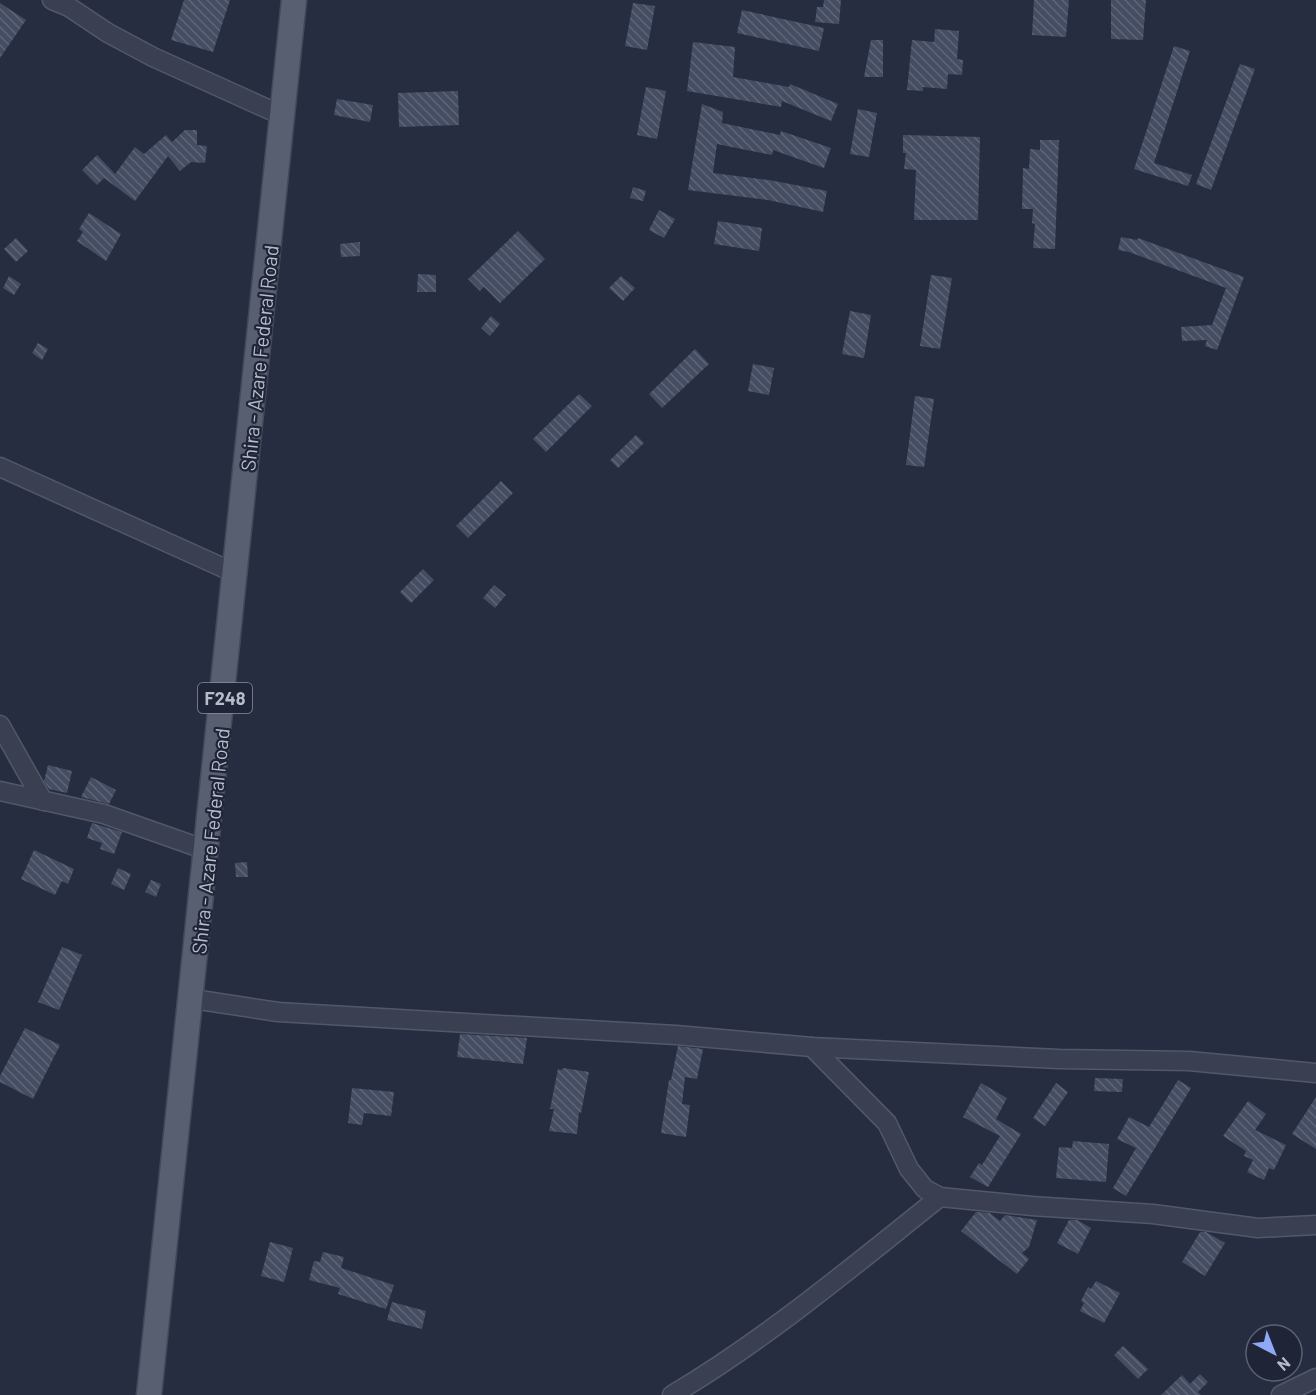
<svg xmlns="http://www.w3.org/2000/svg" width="1316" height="1395" font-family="Barlow,sans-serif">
<defs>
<pattern id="building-back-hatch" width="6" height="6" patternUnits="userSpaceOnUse" patternTransform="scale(1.5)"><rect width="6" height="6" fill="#454d63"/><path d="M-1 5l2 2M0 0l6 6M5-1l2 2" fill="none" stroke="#5e6578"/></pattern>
</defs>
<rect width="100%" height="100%" fill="#262d41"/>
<!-- building -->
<g fill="url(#building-back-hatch)">
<path d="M184,0H230L213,52L171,40Z"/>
<path d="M824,0H841L839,24L815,22L817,7H823Z"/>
<path d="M1034,0H1069L1066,37L1032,35Z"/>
<path d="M1111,0H1146L1143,40L1111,39Z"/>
<path d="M0,3L26,20L0,58Z"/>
<path d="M633,3L655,6L647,50L625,46Z"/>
<path d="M742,10L824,28L819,51L737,33Z"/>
<path d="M935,29L959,31L957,59L963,60L962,75L948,74L947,89L923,87V91L907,90L912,40L934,42Z"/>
<path d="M871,40H883V77H864Z"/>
<path d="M693,42L735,47L733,77L789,87L790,84L838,104L831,121L782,101L781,107L687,91Z"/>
<path d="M1174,46L1190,51L1154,163L1192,175L1188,186L1134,169Z"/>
<path d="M1240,64L1255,69L1211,190L1196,184Z"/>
<path d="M646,87L666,91L657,139L637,135Z"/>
<path d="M458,91L459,125L399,127L398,93Z"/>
<path d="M337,99L373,105L370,122L334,115Z"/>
<path d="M702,104L723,112L722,123L780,135L781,131L831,148L824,168L773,150L772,155L717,144L713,173L769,180L827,191L823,212L768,200L688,190Z"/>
<path d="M858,109L877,113L869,157L850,154Z"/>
<path d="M185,130H197V145L207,146L205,163L191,162L180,171L168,156L135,201L104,178L97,185L82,170L97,155L115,174L135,147L144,154L166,135L172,142Z"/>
<path d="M903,135L980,137L978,220H914L916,170L904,169L906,153H903Z"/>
<path d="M1040,140H1059L1055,249L1033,248L1035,224L1032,223L1033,209H1022L1023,168L1029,169L1030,149L1040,150Z"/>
<path d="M633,187L646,191L643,201L630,198Z"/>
<path d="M659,210L675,219L664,238L649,230Z"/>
<path d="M89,213L121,234L106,261L77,241L83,232L79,229Z"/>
<path d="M718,221L762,228L759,251L714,244Z"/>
<path d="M518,231L545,259L500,303L484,287L480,291L468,279Z"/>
<path d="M1121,237L1137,240L1138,238L1244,277L1217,350L1205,346L1207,340L1182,341L1181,327L1212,325L1226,288L1129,252L1118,250Z"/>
<path d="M16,238L28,251L16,262L4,249Z"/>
<path d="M360,242V256L341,257L340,244Z"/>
<path d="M418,274L436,275V292H417Z"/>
<path d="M931,275L952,278L940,349L920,346Z"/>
<path d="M9,276L21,284L14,295L3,288Z"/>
<path d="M621,276L635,288L623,301L609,288Z"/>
<path d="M850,311L871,315L864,358L842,354Z"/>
<path d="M491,316L500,324L490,336L481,328Z"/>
<path d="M38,343L48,349L42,360L32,353Z"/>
<path d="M695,349L709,364L662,408L649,394Z"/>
<path d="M753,364L774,368L769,395L748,391Z"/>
<path d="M579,394L592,406L546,452L533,439Z"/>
<path d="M915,396L934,399L924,467L906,465Z"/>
<path d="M636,435L644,443L618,468L610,460Z"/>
<path d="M501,481L513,493L468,538L456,526Z"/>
<path d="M423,569L434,580L411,603L400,592Z"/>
<path d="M494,585L506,595L495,608L483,598Z"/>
<path d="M48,765L72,771L67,793L49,789L44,781Z"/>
<path d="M91,777L116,790L109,804L81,797Z"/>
<path d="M92,823L122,832L114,854L100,849L102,843L87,838Z"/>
<path d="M34,850L74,869L68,884L62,881L55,895L21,879Z"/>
<path d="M247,862L248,877H236L235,863Z"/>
<path d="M118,868L131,874L124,890L111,884Z"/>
<path d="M151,880L161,884L156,897L145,892Z"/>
<path d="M62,947L82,955L59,1010L38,1002Z"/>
<path d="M25,1028L60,1045L33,1099L0,1082V1076Z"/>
<path d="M460,1034L527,1038L523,1064L457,1057Z"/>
<path d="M678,1046L703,1049L697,1079L685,1077L682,1104L690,1105L686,1137L661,1133L669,1080H671Z"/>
<path d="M563,1068L589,1072L581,1113L579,1112L577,1134L549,1131L554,1109H550L558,1069L562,1070Z"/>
<path d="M1095,1078L1123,1079L1122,1092L1094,1091Z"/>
<path d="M1178,1080L1191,1088L1126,1196L1113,1188L1136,1148L1117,1139L1129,1117L1149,1127Z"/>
<path d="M981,1083L1007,1098L996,1119L1021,1134L988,1187L970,1177L979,1163L982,1165L1000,1136L963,1117Z"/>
<path d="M1056,1083L1068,1092L1045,1126L1033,1118Z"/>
<path d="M352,1088L394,1092L391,1116L364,1113L362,1125L348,1123Z"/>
<path d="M1316,1097V1149L1292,1134Z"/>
<path d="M1248,1101L1266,1114L1255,1130L1286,1145L1274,1170L1269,1168L1264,1180L1247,1172L1253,1160L1244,1156L1246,1151L1223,1136Z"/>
<path d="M1073,1141L1109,1144L1106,1182L1056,1178L1059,1147L1072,1148Z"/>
<path d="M976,1212L990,1213L1000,1221L1005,1215L1037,1220L1029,1247L1022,1253L1029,1259L1017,1274L961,1231Z"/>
<path d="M1069,1220H1077L1091,1228L1078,1254L1057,1243Z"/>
<path d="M1200,1232H1206L1225,1243L1205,1276L1182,1262Z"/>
<path d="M270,1242L293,1248L284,1282L261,1276Z"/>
<path d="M323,1252L344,1257L341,1268L394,1285L386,1309L338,1294L340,1288L309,1280L314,1261L320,1262Z"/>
<path d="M1096,1281L1120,1293L1104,1323L1080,1311L1084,1303L1081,1301L1088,1287L1091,1289Z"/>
<path d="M392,1302L426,1311L422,1329L387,1320Z"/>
<path d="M1123,1346L1148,1369L1138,1379L1114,1355Z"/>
<path d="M1200,1374L1208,1382L1198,1392L1201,1395H1161L1182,1375L1190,1384Z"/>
</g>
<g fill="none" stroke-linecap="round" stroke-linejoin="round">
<defs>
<g id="minor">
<path d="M52,0L69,7L108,33L153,57L283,116"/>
<path d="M0,467L237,574"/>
<path d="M0,725L43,801"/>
<path d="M0,791L104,814L209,851"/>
<path d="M193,999L278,1012L676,1035L812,1047L1059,1059L1189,1061L1316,1073"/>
<path d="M812,1047L887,1123L909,1169L925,1189L940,1197L1032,1206L1153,1214L1258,1228L1316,1225"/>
<path d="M672,1395C768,1338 853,1266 940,1197"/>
<path d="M1281,1395L1316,1378"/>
</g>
<path id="major" d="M149,1395C201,930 250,465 294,0"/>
</defs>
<!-- minor casing -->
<use href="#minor" stroke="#525868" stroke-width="21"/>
<!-- major casing -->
<use href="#major" stroke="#44495a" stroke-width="27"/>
<!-- minor -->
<use href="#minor" stroke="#3a4051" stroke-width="18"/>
<!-- major -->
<use href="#major" stroke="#585f70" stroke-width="24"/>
</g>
<g text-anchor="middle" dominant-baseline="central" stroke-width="4.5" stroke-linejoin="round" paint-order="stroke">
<!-- shield labels -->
<rect fill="#1f2536" stroke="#898f9e" stroke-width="1.5" x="198" y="683" width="54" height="30" rx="4.5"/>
<g font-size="18" font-weight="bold" fill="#b7bccb">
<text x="225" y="698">F248</text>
</g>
<!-- street labels -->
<g font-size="20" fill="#b7bccb" stroke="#1f2536">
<text transform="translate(259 358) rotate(-84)">Shira - Azare Federal Road</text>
<text transform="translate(210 841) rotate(-84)">Shira - Azare Federal Road</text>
</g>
</g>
<!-- north arrow -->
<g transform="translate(1274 1353) rotate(138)"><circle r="28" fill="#1f2536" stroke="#5c6172" stroke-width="1.5"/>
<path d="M0-4.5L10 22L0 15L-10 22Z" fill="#8fa8f7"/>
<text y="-9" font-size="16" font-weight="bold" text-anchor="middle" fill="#b7bccb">N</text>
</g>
</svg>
